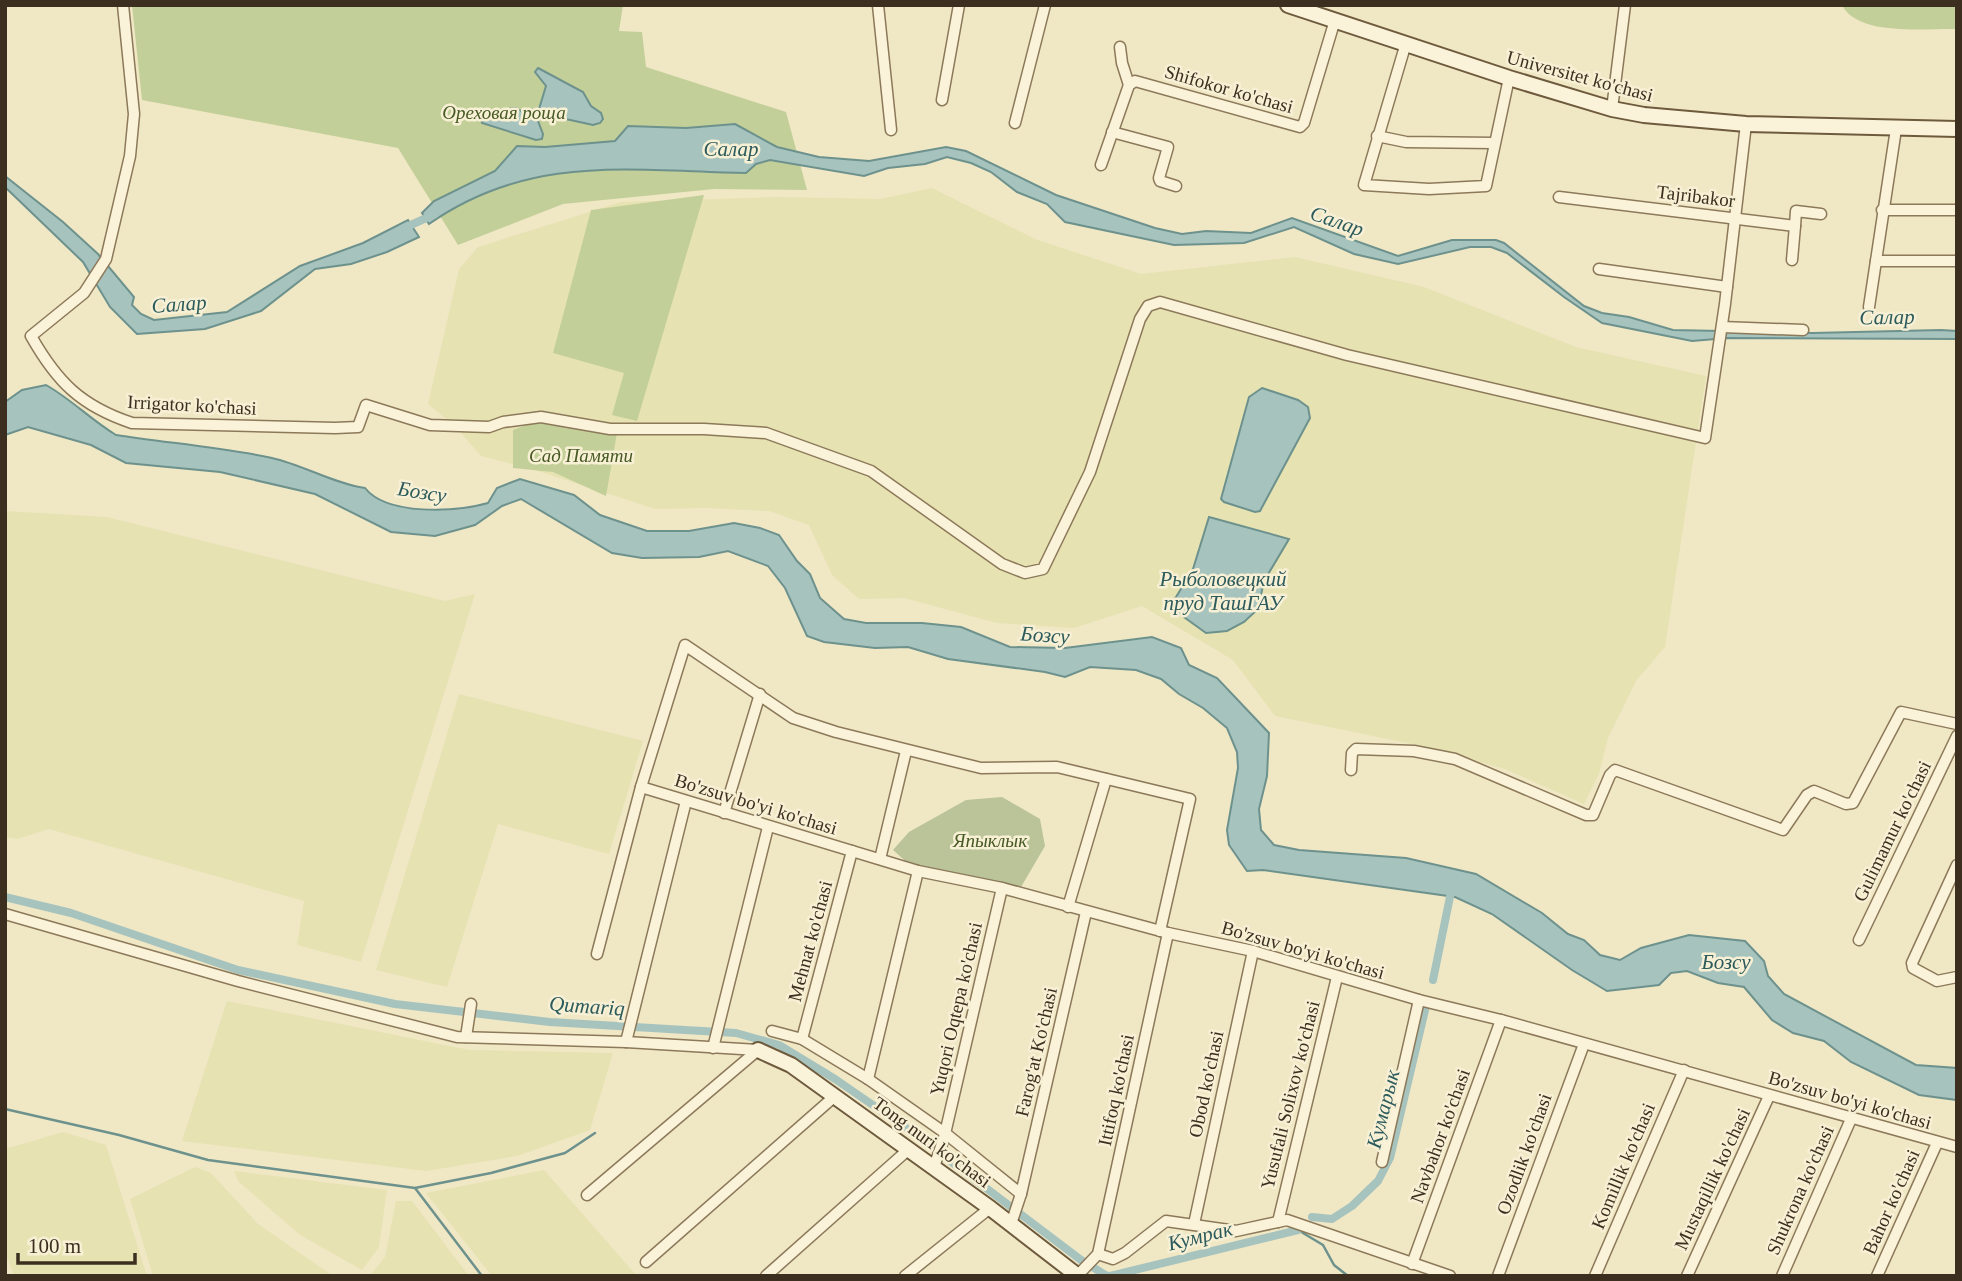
<svg xmlns="http://www.w3.org/2000/svg" width="1962" height="1281" font-family="'Times New Roman',serif">
<rect width="100%" height="100%" fill="#f0e7c5"/>
<!-- farmland -->
<g fill="#e6e2b2">
<path d="M932,188L1035,239L1141,274L1295,257L1424,287L1576,347L1706,376L1665,647L1636,681L1608,738L1599,774L1584,804L1505,769L1417,745L1275,716L1233,660L1142,606L1074,628L997,623L904,598L859,599L832,575L809,525L769,511L707,508L655,509L535,470L481,456L455,426L428,404L459,269L478,247L621,202L777,197L880,199Z"/>
<path d="M5,511L107,517L445,601L475,594L361,962L297,945L304,901L49,829L17,839L5,837Z"/>
<path d="M459,694L643,741L609,854L498,824L447,987L376,970Z"/>
<path d="M227,1001L469,1050L613,1053L590,1130L517,1156L426,1171L182,1141Z"/>
<path d="M63,1132L106,1145L147,1276H14L5,1251V1149Z"/>
<path d="M195,1167L211,1173L258,1224L333,1276H153L130,1199Z"/>
<path d="M544,1170L637,1276H492L426,1193Z"/>
<path d="M234,1171L387,1190L379,1247L362,1270L300,1235L238,1181Z"/>
<path d="M396,1201H412L469,1276H370L385,1257Z"/>
</g>
<!-- green -->
<g fill="#c3cf98">
<path d="M132,5H623L619,31L642,32L646,67L786,112L807,190L714,189L563,204L458,245L398,148L142,100Z"/>
<path d="M1842,5H1957V29C1926,28 1858,37 1842,5Z"/>
<path d="M704,195L637,421L612,415L624,373L553,353L591,210Z"/>
<path d="M542,419L617,433L606,496L553,472L513,468V430Z"/>
</g>
<!-- cemetery -->
<path fill="#bac498" d="M1002,797L1040,819L1045,846L1021,887L911,866L893,850L909,832L966,800Z"/>
<!-- water -->
<g fill="#a7c3be" stroke="#6d928d" stroke-width="2">
<path d="M538,68L583,92L591,106L601,113L603,119L600,123L593,125L543,114L539,109L546,86L535,72Z"/>
<path d="M516,108L538,121L543,134L542,139L536,140L482,123L481,120C491,113 504,109 516,108Z"/>
<path d="M735,124L777,147L819,157L869,161L946,147L966,151L1056,195L1155,228L1182,234L1206,231L1251,233L1292,218L1398,256L1452,240H1496L1504,243L1584,306L1602,313L1629,317L1673,330L1813,333L1941,330L1957,331V339L1728,338L1692,341L1602,323L1564,297L1507,253L1491,247H1470L1398,264L1354,254L1294,227L1244,243L1174,245L1065,222L1047,204L1017,192L991,172L971,163L947,157L925,164L888,168L864,176L770,160L756,164L746,173C631,171 530,153 429,224L422,213L434,201L495,171L517,146L545,147L615,141L628,126L686,128Z"/>
<path d="M5,176L63,222L98,254L134,297L132,305L141,314L154,320L227,312L300,266L363,243L408,220L419,237L387,252L351,264L315,269L261,311L205,329L137,334L110,307L83,262L5,187Z"/>
<path d="M46,385C71,399 91,420 116,435C167,443 221,447 272,458C303,465 335,484 365,488C387,516 456,512 488,503L497,488L520,479L574,495L600,515L647,531H689L734,523L760,528L779,535L797,561L810,574L820,598L844,619L866,623H922L961,627L1010,647L1065,648L1152,637L1181,648L1189,665L1217,678L1269,733L1267,776L1259,809L1261,830L1274,845L1299,850L1406,858L1476,874L1542,913L1568,934L1584,940L1600,955L1620,960L1641,948L1689,935L1745,941L1764,961L1768,976L1784,994L1916,1065L1957,1068V1100L1919,1095L1851,1062L1824,1041L1793,1033L1772,1020L1744,987L1718,983L1687,971L1671,973L1659,985L1607,991L1572,970L1492,914L1455,897L1263,870L1247,871L1229,845L1227,830L1238,768L1237,752L1227,728L1203,708L1179,694L1161,679L1136,670L1090,667L1065,677L1045,672L948,659L908,647L875,648L824,642L807,636L785,588L768,566L728,551L699,557L642,558L612,553L521,499L502,506L475,525L435,536L391,532L315,494L220,472L126,463L91,445L28,427L5,435V402L22,390Z"/>
<path d="M1262,388L1298,400L1308,407L1310,418L1260,511L1255,512L1224,502L1221,499L1249,397Z"/>
<path d="M1209,517L1289,539L1264,581L1258,609L1244,622L1227,631L1206,633L1170,607L1193,569Z"/>
</g>
<g fill="none" stroke-linecap="round" stroke-linejoin="round">
<!-- stream -->
<g stroke="#6d928d" stroke-width="2.5">
<path d="M5,1109L119,1135L208,1160L415,1188L491,1173L565,1153L595,1133"/>
<path d="M415,1188L482,1276"/>
<path d="M1298,1230L1323,1245L1334,1265L1348,1276"/>
</g>
<!-- canal -->
<g stroke="#a7c3be" stroke-width="8">
<path d="M402,229L435,214"/>
<path d="M5,897L71,913L238,970L395,1004L550,1022L736,1033L779,1045L835,1079L912,1132L1081,1260L1107,1276"/>
<path d="M1433,980L1452,887"/>
<path d="M1312,1217L1332,1219L1352,1206L1378,1181L1390,1158L1426,1006"/>
<path d="M1110,1276L1298,1230"/>
</g>
<defs>
<g id="street">
<path d="M123,5L134,114L130,156L106,259L84,293L31,336C57,382 81,406 132,423L335,428L358,427L366,405L430,425L489,427L503,422L541,417L610,429H704L766,433L871,471L1002,564L1025,573L1043,569L1090,472L1140,319L1148,306L1160,302L1347,355L1705,438L1725,304L1746,124"/>
<path d="M878,5L891,130"/>
<path d="M1406,43L1364,185L1429,189L1486,186L1509,78"/>
<path d="M1120,47L1122,63L1129,85"/>
<path d="M942,100L959,5"/>
<path d="M1612,109L1625,5"/>
<path d="M1015,123L1045,5"/>
<path d="M1112,132L1168,147L1159,178L1160,181L1176,186"/>
<path d="M1377,136L1406,142L1494,143"/>
<path d="M1101,165L1129,85L1135,81L1300,127L1304,123L1335,20"/>
<path d="M1559,197L1795,226L1792,260"/>
<path d="M1882,210H1957"/>
<path d="M1795,226L1796,211L1821,214"/>
<path d="M1876,261H1957"/>
<path d="M1599,269L1727,287"/>
<path d="M1869,307L1896,129"/>
<path d="M1722,327L1803,330"/>
<path d="M1351,770L1352,753L1356,749L1414,751L1455,759L1586,815H1593L1610,775L1615,770L1783,830L1807,795L1814,791L1846,804L1853,803L1901,712L1957,724"/>
<path d="M641,787L918,871L1002,888L1168,933L1253,951L1419,1000L1501,1020L1957,1147"/>
<path d="M724,813L760,694"/>
<path d="M880,859L906,751"/>
<path d="M1957,865L1912,963L1913,968L1937,981L1957,977"/>
<path d="M1068,907L1106,779"/>
<path d="M5,914L238,981L457,1037L626,1042L758,1050"/>
<path d="M1859,940L1957,736"/>
<path d="M597,954L641,787L685,645L793,718L836,732L981,768L1057,767L1190,799L1160,931"/>
<path d="M772,1031L802,1039L868,1079L945,1133L1021,1194"/>
<path d="M466,1037L471,1004"/>
<path d="M802,1039L852,851"/>
<path d="M626,1042L686,801"/>
<path d="M713,1048L768,827"/>
<path d="M868,1079L918,871"/>
<path d="M1382,1162L1419,1000"/>
<path d="M934,1167L944,1138L1002,888"/>
<path d="M587,1195L758,1050"/>
<path d="M1278,1222L1337,977"/>
<path d="M1011,1224L1021,1194L1086,912"/>
<path d="M1194,1224L1253,951"/>
<path d="M1098,1254L1113,1259L1125,1253L1166,1221L1236,1231L1287,1220L1450,1276"/>
<path d="M646,1262L835,1096"/>
<path d="M1412,1264L1501,1020"/>
<path d="M766,1276L909,1149"/>
<path d="M905,1276L990,1208"/>
<path d="M1077,1276L1098,1254L1168,933"/>
<path d="M1498,1276L1584,1044"/>
<path d="M1595,1276L1684,1070"/>
<path d="M1687,1276L1769,1096"/>
<path d="M1782,1276L1851,1119"/>
<path d="M1877,1276L1937,1143"/>
</g>
<g id="secondary">
<path d="M1288,5L1509,78L1612,109L1644,115L1746,124L1957,129"/>
<path d="M758,1050L791,1065L990,1208L1078,1276"/>
</g>
</defs>
<!-- street casing -->
<use href="#street" stroke="#8c795a" stroke-width="13"/>
<!-- secondary casing -->
<use href="#secondary" stroke="#6e5a3d" stroke-width="18"/>
<!-- street -->
<use href="#street" stroke="#faf3d9" stroke-width="10"/>
<!-- secondary -->
<use href="#secondary" stroke="#faf3d9" stroke-width="14"/>
</g>
<g text-anchor="middle" dominant-baseline="central" stroke-width="5" stroke-linejoin="round" paint-order="stroke">
<!-- street labels -->
<g font-size="19" fill="#3c2f1f" stroke="#f7f0d5">
<text transform="translate(1580 76) rotate(15)">Universitet ko'chasi</text>
<text transform="translate(1229 89) rotate(16)">Shifokor ko'chasi</text>
<text transform="translate(1696 196) rotate(7)">Tajribakor</text>
<text transform="translate(192 405) rotate(3)">Irrigator ko'chasi</text>
<text transform="translate(756 804) rotate(17)">Bo'zsuv bo'yi ko'chasi</text>
<text transform="translate(1892 831) rotate(-64)">Gulimamur ko'chasi</text>
<text transform="translate(810 941) rotate(-75)">Mehnat ko'chasi</text>
<text transform="translate(1303 950) rotate(16)">Bo'zsuv bo'yi ko'chasi</text>
<text transform="translate(956 1009) rotate(-77)">Yuqori Oqtepa ko'chasi</text>
<text transform="translate(1036 1052) rotate(-77)">Farog'at Ko'chasi</text>
<text transform="translate(1206 1084) rotate(-78)">Obod ko'chasi</text>
<text transform="translate(1116 1090) rotate(-78)">Ittifoq ko'chasi</text>
<text transform="translate(1290 1095) rotate(-76)">Yusufali Solixov ko'chasi</text>
<text transform="translate(1850 1100) rotate(16)">Bo'zsuv bo'yi ko'chasi</text>
<text transform="translate(1440 1136) rotate(-70)">Navbahor ko'chasi</text>
<text transform="translate(932 1142) rotate(36)">Tong nuri ko'chasi</text>
<text transform="translate(1524 1154) rotate(-70)">Ozodlik ko'chasi</text>
<text transform="translate(1623 1166) rotate(-67)">Komillik ko'chasi</text>
<text transform="translate(1712 1179) rotate(-65)">Mustaqillik ko'chasi</text>
<text transform="translate(1800 1190) rotate(-66)">Shukrona ko'chasi</text>
<text transform="translate(1891 1202) rotate(-66)">Bahor ko'chasi</text>
</g>
<!-- park labels -->
<g font-size="19" font-style="italic" fill="#475924" stroke="#f7f0d5">
<text x="504" y="112">Ореховая роща</text>
<text x="581" y="455">Сад Памяти</text>
<text x="990" y="840">Япыклык</text>
</g>
<!-- water labels -->
<g font-size="21" font-style="italic" fill="#2d5b5c" stroke="#f7f0d5">
<text x="731" y="149">Салар</text>
<text transform="translate(1337 221) rotate(19)">Салар</text>
<text transform="translate(179 304) rotate(-4)">Салар</text>
<text transform="translate(1887 317) rotate(-1)">Салар</text>
<text transform="translate(422 492) rotate(9)">Бозсу</text>
<text x="1223" y="579">Рыболовецкий<tspan x="1223" dy="24">пруд ТашГАУ</tspan></text>
<text transform="translate(1045 635) rotate(4)">Бозсу</text>
<text x="1726" y="962">Бозсу</text>
<text transform="translate(587 1006) rotate(4)">Qumariq</text>
<text transform="translate(1383 1109) rotate(-76)">Кумарык</text>
<text transform="translate(1200 1236) rotate(-14)">Кумрак</text>
</g>
</g>
<!-- border -->
<rect width="1962" height="1281" fill="none" stroke="#3c2f1f" stroke-width="14"/>
<!-- scale -->
<path d="M18 1253v10h117v-10" fill="none" stroke="#3c2f1f" stroke-width="3.5"/>
<text x="28" y="1253" font-size="21" fill="#3c2f1f" stroke="#f7f0d5" stroke-width="5" paint-order="stroke">100 m</text>
</svg>
